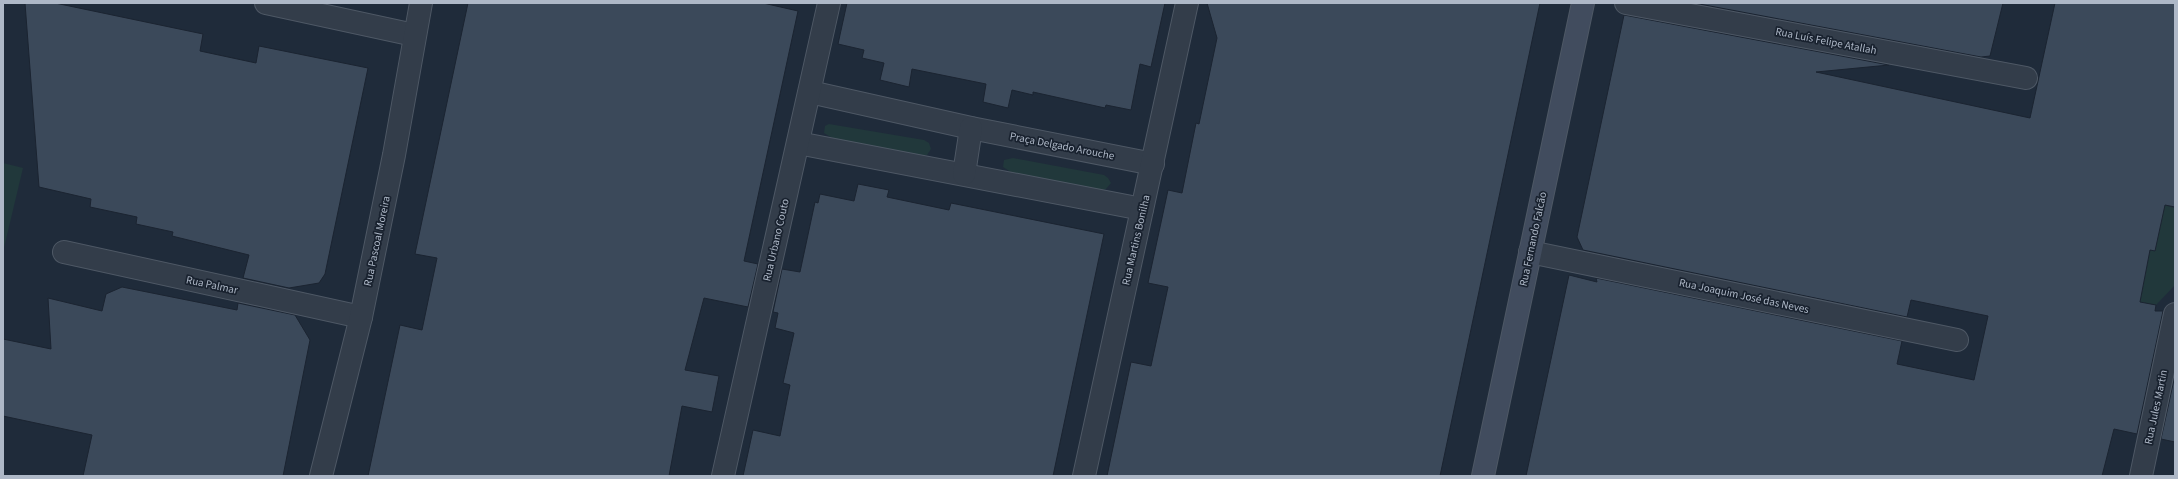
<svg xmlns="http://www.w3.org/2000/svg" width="2178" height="479" font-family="'Source Sans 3',sans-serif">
<rect width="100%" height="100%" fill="#1f2b3a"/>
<!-- green -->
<g fill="#21383b">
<path d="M829,124L924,140L929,143L931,149L927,155L919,156L834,139L824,133L825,126Z"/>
<path d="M1013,158L1104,175L1108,178L1111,183L1106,189L1098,191L1014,174L1003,167L1004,160Z"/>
<path d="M3,163L23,168L3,252Z"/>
<path d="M2112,192L2175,208V285L2156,305L2140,302L2081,235L2155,251L2160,226Z"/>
</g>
<!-- building -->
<g fill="#3b495a" stroke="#1b2431">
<path d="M25,3H55L203,34L200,51L256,63L259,46L368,68L325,274L319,283L289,288L243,278L249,255L172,236L173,232L136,224L137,217L90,207L91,199L39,187Z"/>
<path d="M468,3H763L798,11L744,261L758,264L748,307L704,298L685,370L719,376L712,412L682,406L669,476H368L400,325L422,330L437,258L415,254Z"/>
<path d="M847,3H1165L1151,67L1140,64L1131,110L1106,105L1105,108L1033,92V95L1012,90L1008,108L983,102L986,84L912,69L909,87L880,80L884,63L862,58L864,50L838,44Z"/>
<path d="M1207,3H1540L1440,476H1107L1131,362L1151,366L1168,287L1148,283L1168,190L1182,193L1196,123L1199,124L1217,38Z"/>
<path d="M1694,3H2003L1990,56L1981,57Z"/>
<path d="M2055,3H2175V207L2165,205L2155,251L2150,250L2140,302L2156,305L2155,311H2163L2137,434L2114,429L2102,476H1526L1569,275L1597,282L1596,278L1902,341L1897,364L1974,380L1988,316L1911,300L1907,317L1583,250L1577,237L1624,15L1889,65L1816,72L2030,118Z"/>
<path d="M858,184L889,190L887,197L949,210L951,203L1104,234L1053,476H743L753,430L780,436L790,385L783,383L794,333L775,328L778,313L773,312L782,269L800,272L815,202L818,203L820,194L854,201Z"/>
<path d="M122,287L237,310L238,303L295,315L310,340L283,476H83L92,435L3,416V339L51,349L48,298L102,311L106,294Z"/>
<path d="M2175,375V442L2161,439Z"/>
</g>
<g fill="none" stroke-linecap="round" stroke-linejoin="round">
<defs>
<g id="minor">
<path d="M266,3L414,35"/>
<path d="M1626,3L2026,78"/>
<path d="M810,92L971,128L1153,164"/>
<path d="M798,143L1142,209"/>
<path d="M964,174L971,128"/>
<path d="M64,252L361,317"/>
<path d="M1530,252L1957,340"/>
<path d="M321,476L361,317L394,155L421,3"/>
<path d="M723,476L829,3"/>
<path d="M1084,476L1187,3"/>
<path d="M2141,476L2175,314"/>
</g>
<path id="secondary" d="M1483,476L1583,3"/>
</defs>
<!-- minor casing -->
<use href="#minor" stroke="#4e5865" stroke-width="24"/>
<!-- secondary casing -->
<use href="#secondary" stroke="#4e5865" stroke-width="24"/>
<!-- minor -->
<use href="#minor" stroke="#333d4a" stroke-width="22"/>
<!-- secondary -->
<use href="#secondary" stroke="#414c5e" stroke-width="22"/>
</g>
<g text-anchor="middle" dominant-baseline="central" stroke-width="3.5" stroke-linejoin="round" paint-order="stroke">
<!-- street labels -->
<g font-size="11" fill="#aeb8c7" stroke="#19222f">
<text transform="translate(1826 41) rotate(11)">Rua Luís Felipe Atallah</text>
<text transform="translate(1062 146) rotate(11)">Praça Delgado Arouche</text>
<text transform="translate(1533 239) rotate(-78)">Rua Fernando Falcão</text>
<text transform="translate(776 240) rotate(-77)">Rua Urbano Couto</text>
<text transform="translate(1136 240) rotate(-77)">Rua Martins Bonilha</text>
<text transform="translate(377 241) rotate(-78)">Rua Pascoal Moreira</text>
<text transform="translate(212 285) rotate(12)">Rua Palmar</text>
<text transform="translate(1744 296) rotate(12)">Rua Joaquim José das Neves</text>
<text transform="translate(2156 407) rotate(-78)">Rua Jules Martin</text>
</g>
</g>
<!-- border -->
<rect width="2178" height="479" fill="none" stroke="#aeb8c7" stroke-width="8"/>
</svg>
